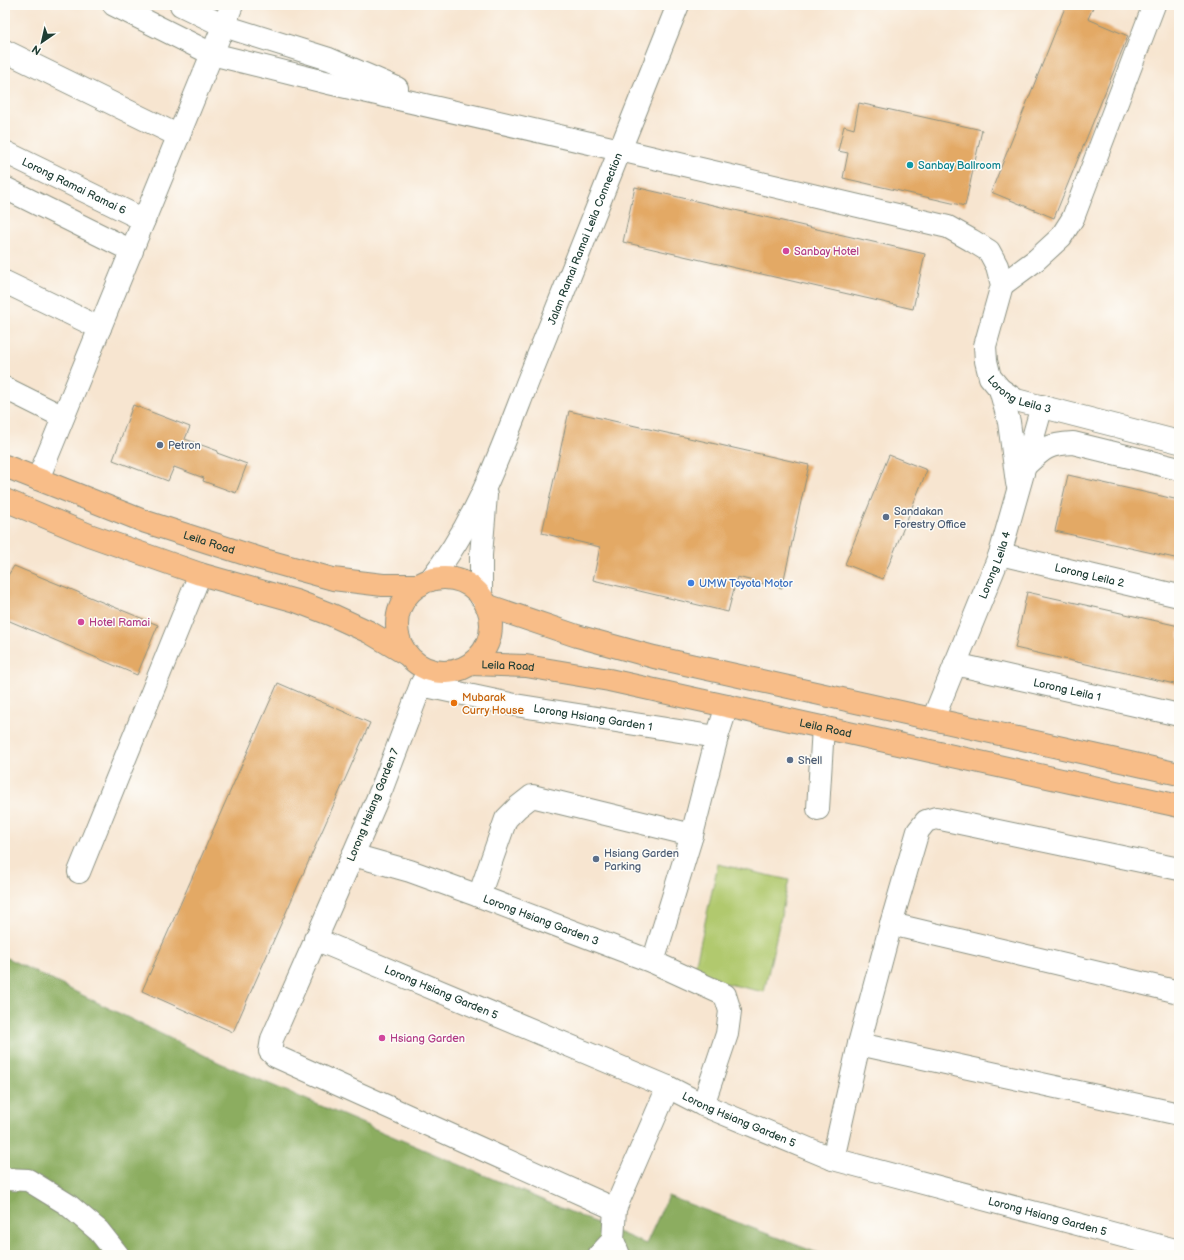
<svg xmlns="http://www.w3.org/2000/svg" width="1184" height="1260" font-family="'Balsamiq Sans',sans-serif">
<rect width="100%" height="100%" fill="#fdfcf7"/>
<filter id="ink" filterUnits="userSpaceOnUse"><feTurbulence type="fractalNoise" baseFrequency=".025" numOctaves="2"/><feDisplacementMap in="SourceGraphic" scale="8" xChannelSelector="R" yChannelSelector="G"/><feConvolveMatrix kernelMatrix="1 2 1 2 8 2 1 2 1" color-interpolation-filters="sRGB"/></filter>
<filter id="wash" filterUnits="userSpaceOnUse"><feTurbulence type="fractalNoise" baseFrequency=".012" numOctaves="4" result="noise"/><feDisplacementMap in="SourceGraphic" scale="16" xChannelSelector="R" yChannelSelector="G"/><feGaussianBlur stdDeviation="0.9" result="paint"/><feColorMatrix in="noise" values="0 0 0 0 0 0 0 0 0 0 0 0 0 0 0 0 0 1.4 0 .05"/><feComposite in="paint" operator="in"/></filter>
<g filter="url(#wash)">
<rect width="100%" height="100%" fill="#f7e5d0"/>
<!-- green -->
<path fill="#b1c96e" stroke="#688351" d="M718,864L789,880L764,992L693,976Z"/>
<!-- forest -->
<path fill="#8cad61" stroke="#56754a" d="M5,957L220,1063L646,1244L668,1196L823,1255H5Z"/>
<g id="blocks">
<!-- building -->
<g fill="#e3a965">
<path d="M1066,5H1094L1088,19L1128,36L1054,218L991,192Z"/>
<path d="M859,103L982,130L965,206L843,178L848,153L838,151L844,126L854,129Z"/>
<path d="M635,187L925,254L913,309L623,242Z"/>
<path d="M133,405L190,427L185,439L218,451L217,453L247,464L236,493L203,481L204,478L174,467L168,481L113,460Z"/>
<path d="M569,411L809,465L782,588L737,577L728,612L593,580L600,547L542,533Z"/>
<path d="M889,455L927,470L883,579L845,564Z"/>
<path d="M1068,475L1179,500V559L1055,531Z"/>
<path d="M14,566L158,625L137,675L5,619V580Z"/>
<path d="M1027,592L1179,626V685L1015,648Z"/>
<path d="M278,683L370,723L233,1032L142,991Z"/>
</g>
</g>
</g>
<g filter="url(#ink)">
<use href="#blocks" fill-opacity="0" stroke="#8b9182" stroke-width="1"/>
<g fill="none" stroke-linecap="round" stroke-linejoin="round">
<defs>
<g id="minor">
<path d="M114,5L212,54L329,83L620,150L678,5"/>
<path d="M181,5L224,26L329,59L397,88"/>
<path d="M5,51L179,136"/>
<path id="s1" d="M5,152L144,220"/>
<path d="M5,188L132,251"/>
<path d="M5,282L100,328"/>
<path d="M1002,285L1036,260L1061,237L1073,218L1154,5"/>
<path d="M5,388L63,417"/>
<path d="M1000,389L1009,422L1017,483"/>
<path d="M1026,465C1044,448 1048,444 1073,443L1179,469"/>
<path d="M38,479L232,5"/>
<path id="s2" d="M1000,554L1179,596"/>
<path id="s3" d="M430,580C477,521 501,450 528,381C559,304 589,227 620,150L948,227L971,240L989,251L997,266L1002,285L985,346L986,361L990,377L1000,389L1016,400L1179,442"/>
<path d="M481,597V555L486,495"/>
<path id="s4" d="M955,664L1179,715"/>
<path d="M429,670L421,685L382,788L353,855L272,1039L270,1051L275,1056L615,1209L668,1087"/>
<path id="s5" d="M421,685L515,705L717,737"/>
<path id="s6" d="M933,719L1000,554L1042,406"/>
<path d="M818,809L823,727"/>
<path id="s7" d="M353,855L410,871L479,896L653,962L725,995L730,1011L727,1034L703,1105"/>
<path d="M79,872L200,574"/>
<path d="M479,896L506,819L518,807L532,796L692,835"/>
<path d="M891,924L1179,992"/>
<path id="s8" d="M315,939L668,1087L703,1105L833,1159L1179,1251"/>
<path d="M653,962L692,835L717,737L727,706"/>
<path d="M859,1044L1179,1114"/>
<path d="M833,1159L859,1044L891,924L918,831L926,821L936,818L1179,869"/>
<path d="M5,1179L28,1180L67,1204L99,1231L118,1255"/>
<path d="M615,1209L613,1240L619,1255"/>
<path d="M599,1255L613,1240"/>
</g>
<g id="major">
<path id="s9" d="M5,466L146,522L261,559L333,579L383,585H420"/>
<path d="M5,500L89,535L200,574L296,601L332,615L369,632L406,654"/>
<circle cx="444" cy="625" r="47"/>
<path d="M486,605L577,636L654,657L1179,774"/>
<path id="s10" d="M471,664L526,666L609,680L1179,806"/>
</g>
</defs>
<!-- minor casing -->
<use href="#minor" stroke="#8b9182" stroke-width="24"/>
<!-- major casing -->
<use href="#major" stroke="#8b9182" stroke-width="24"/>
<!-- minor -->
<use href="#minor" stroke="#fff" stroke-width="22"/>
<!-- major -->
<use href="#major" stroke="#f8bd88" stroke-width="22"/>
</g>
</g>
<!-- markers -->
<circle fill="#0f9aa8" stroke="#fdfcf7" stroke-width="1.5" cx="910" cy="165" r="4"/>
<g fill="#d1479c" stroke="#fdfcf7" stroke-width="1.5">
<circle cx="786" cy="251" r="4"/>
<circle cx="81" cy="622" r="4"/>
<circle cx="382" cy="1038" r="4"/>
</g>
<g fill="#5c6f8a" stroke="#fdfcf7" stroke-width="1.5">
<circle cx="160" cy="445" r="4"/>
<circle cx="886" cy="517" r="4"/>
<circle cx="790" cy="760" r="4"/>
<circle cx="596" cy="859" r="4"/>
</g>
<circle fill="#3f7fe0" stroke="#fdfcf7" stroke-width="1.5" cx="691" cy="583" r="4"/>
<circle fill="#e8710a" stroke="#fdfcf7" stroke-width="1.5" cx="454" cy="703" r="4"/>
<g text-anchor="middle" dominant-baseline="central" stroke-width="3" stroke-linejoin="round" paint-order="stroke">
<!-- culture labels -->
<g font-size="11" fill="#0d838f" stroke="#fdfcf7" text-anchor="start">
<text x="918" y="165">Sanbay Ballroom</text>
</g>
<!-- street labels -->
<g font-size="11" fill="#1f3d34" stroke="#fdfcf7">
<text stroke="none"><textPath href="#s1" startOffset="77">Lorong Ramai Ramai 6</textPath></text>
<text stroke="none"><textPath href="#s3" startOffset="376">Jalan Ramai Ramai Leila Connection</textPath></text>
<text stroke="none"><textPath href="#s3" startOffset="1023">Lorong Leila 3</textPath></text>
<text stroke="none"><textPath href="#s9" startOffset="218">Leila Road</textPath></text>
<text stroke="none"><textPath href="#s6" startOffset="166">Lorong Leila 4</textPath></text>
<text stroke="none"><textPath href="#s2" startOffset="92">Lorong Leila 2</textPath></text>
<text stroke="none"><textPath href="#s10" startOffset="37">Leila Road</textPath></text>
<text stroke="none"><textPath href="#s4" startOffset="115">Lorong Leila 1</textPath></text>
<text stroke="none"><textPath href="#s5" startOffset="175">Lorong Hsiang Garden 1</textPath></text>
<text stroke="none"><textPath href="#s10" startOffset="361">Leila Road</textPath></text>
<text transform="translate(373 805) rotate(-68)">Lorong Hsiang Garden 7</text>
<text stroke="none"><textPath href="#s7" startOffset="199">Lorong Hsiang Garden 3</textPath></text>
<text stroke="none"><textPath href="#s8" startOffset="137">Lorong Hsiang Garden 5</textPath></text>
<text stroke="none"><textPath href="#s8" startOffset="461">Lorong Hsiang Garden 5</textPath></text>
<text stroke="none"><textPath href="#s8" startOffset="785">Lorong Hsiang Garden 5</textPath></text>
</g>
<!-- hotel labels -->
<g font-size="11" fill="#b23c85" stroke="#fdfcf7" text-anchor="start">
<text x="794" y="251">Sanbay Hotel</text>
<text x="89" y="622">Hotel Ramai</text>
<text x="390" y="1038">Hsiang Garden</text>
</g>
<!-- service labels -->
<g font-size="11" fill="#4e5e75" stroke="#fdfcf7" text-anchor="start">
<text x="168" y="445">Petron</text>
<text x="894" y="511">Sandakan<tspan x="894" dy="13">Forestry Office</tspan></text>
<text x="798" y="760">Shell</text>
<text x="604" y="853">Hsiang Garden<tspan x="604" dy="13">Parking</tspan></text>
</g>
<!-- shop labels -->
<g font-size="11" fill="#366cbe" stroke="#fdfcf7" text-anchor="start">
<text x="699" y="583">UMW Toyota Motor</text>
</g>
<!-- food labels -->
<g font-size="11" fill="#c56008" stroke="#fdfcf7" text-anchor="start">
<text x="462" y="697">Mubarak<tspan x="462" dy="13">Curry House</tspan></text>
</g>
</g>
<!-- margin -->
<rect width="1184" height="1260" fill="none" stroke="#fdfcf7" stroke-width="20"/>
<!-- north arrow -->
<g transform="translate(42 42) rotate(214)" stroke="#fdfcf7" stroke-width="3" paint-order="stroke">
<path d="M0-3L7 15L0 10L-7 15Z" fill="#1f3d34"/>
<text y="-6" font-size="11" font-weight="bold" text-anchor="middle" fill="#1f3d34">N</text>
</g>
</svg>
